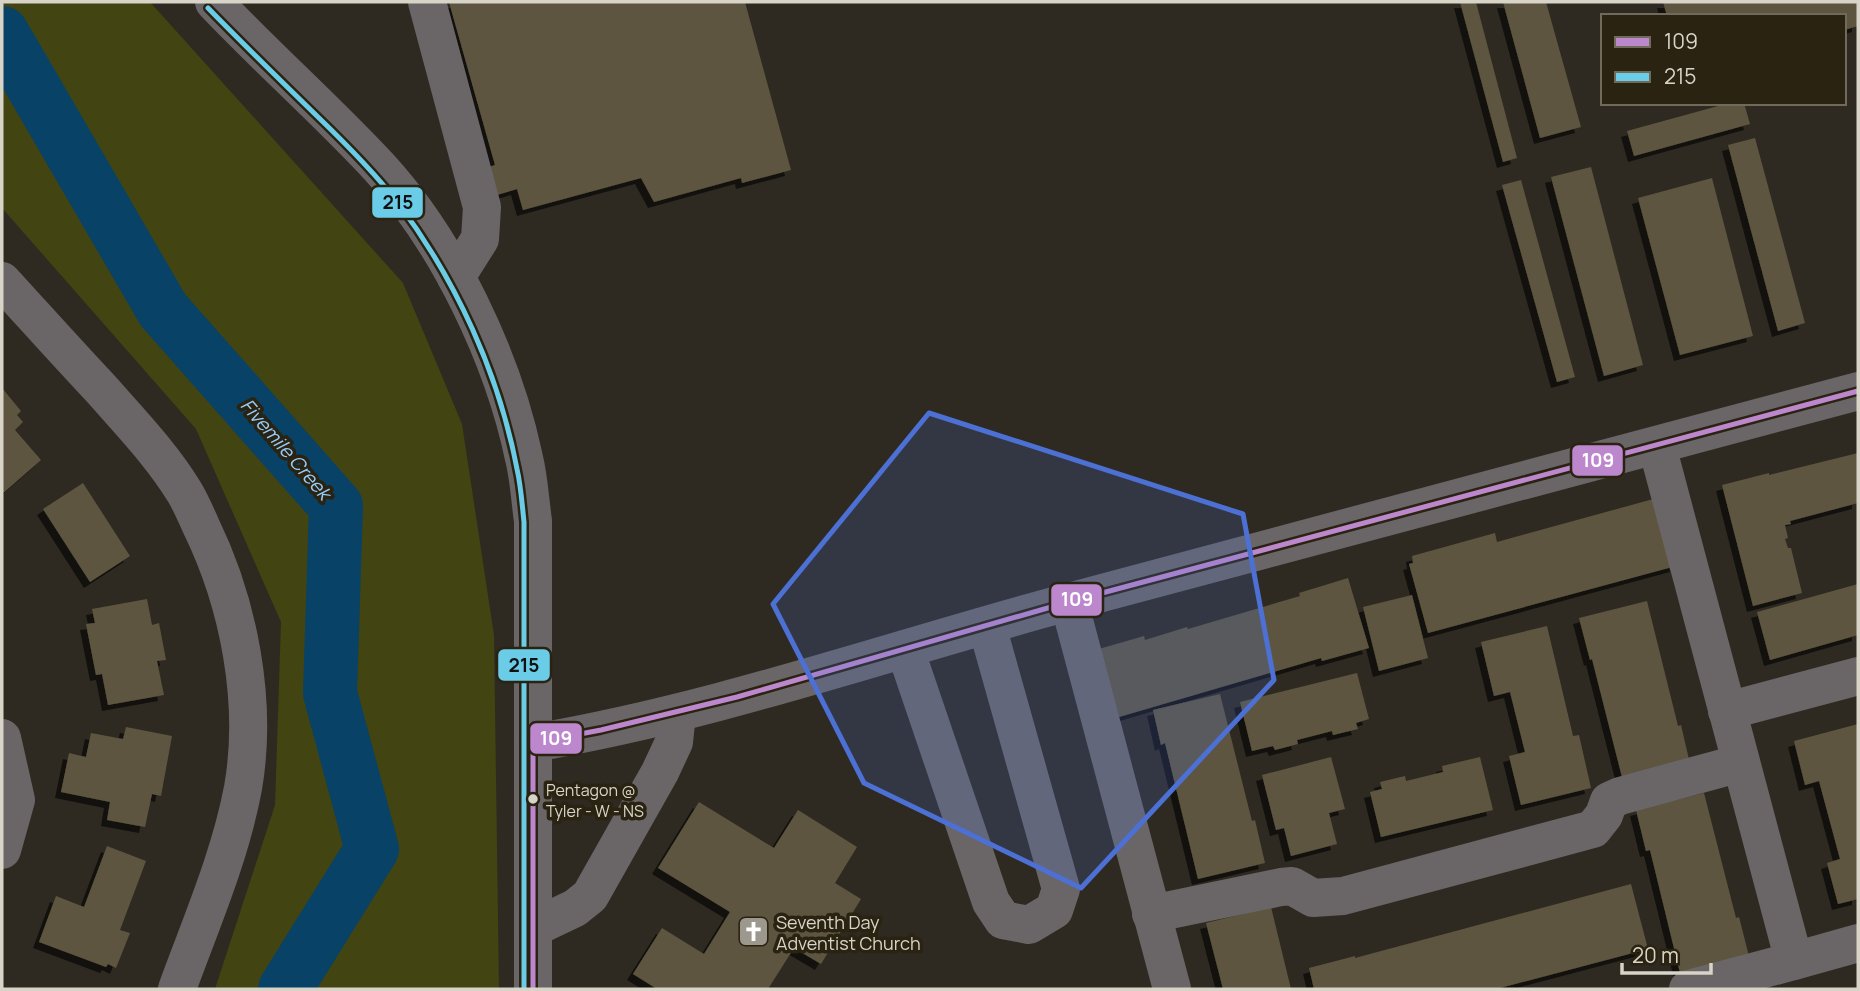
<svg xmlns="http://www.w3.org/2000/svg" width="1860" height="991" font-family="Manrope,sans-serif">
<defs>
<filter id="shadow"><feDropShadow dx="-6" dy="6" stdDeviation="0" flood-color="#0009"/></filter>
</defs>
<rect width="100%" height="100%" fill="#2e2a21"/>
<!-- green -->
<path fill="#424411" d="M2,2H150L403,283L462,424L494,635L499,989H215L275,805L281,622L196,429L2,208Z"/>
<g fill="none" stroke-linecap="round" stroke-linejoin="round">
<!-- river -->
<path stroke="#084266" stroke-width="54" d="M2,33L163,310L336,506L330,693L372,849L285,989"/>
</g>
<!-- building -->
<g fill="#5d553f" filter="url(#shadow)">
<path d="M449,2H745L791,170L742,183L741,178L654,202L641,178L523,210L517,189L497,195L482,169L495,165Z"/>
<path d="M1460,2H1476L1517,158L1503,162Z"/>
<path d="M1503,2H1546L1581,127L1540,138Z"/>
<path d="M1663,2H1858V26L1844,30V16H1667Z"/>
<path d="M1729,103H1744L1750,124L1634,156L1627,131Z"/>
<path d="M1755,138L1805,323L1778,331L1728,145Z"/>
<path d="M1591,167L1643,365L1604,376L1551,177Z"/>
<path d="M1712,178L1753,336L1680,355L1638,198Z"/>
<path d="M1521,180L1575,377L1557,382L1502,185Z"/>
<path d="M2,388L21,411L17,415L23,422L15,430L41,460L2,494Z"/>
<path d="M1858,453V503L1790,521L1791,524L1785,525L1788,538L1785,539L1788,548H1791L1802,593L1753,606L1722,485L1769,473V475Z"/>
<path d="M83,483L130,556L90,582L43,509Z"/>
<path d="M1657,498L1676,566L1428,633L1409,564L1413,563L1412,556L1495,533L1497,542Z"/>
<path d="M1348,578L1369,648L1322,661L1321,658L1119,717L1099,649L1144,636L1145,640L1187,627L1188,629L1300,596L1299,593Z"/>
<path d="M1858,584V635L1770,660L1757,612Z"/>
<path d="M1412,595L1428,658L1379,671L1363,607Z"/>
<path d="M147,599L152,625L159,623L166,660L157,661L164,695L108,705L102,674L96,675L86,624L95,623L92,609Z"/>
<path d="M1647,601L1678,726L1681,725L1691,768L1624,785L1592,659L1590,660L1579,618Z"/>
<path d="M1547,626L1573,736L1579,735L1591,788L1521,805L1509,756L1525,752L1510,692L1494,696L1481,642Z"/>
<path d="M1357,673L1369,719L1356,723L1358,729L1333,735L1332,731L1297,740L1298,744L1275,750L1273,746L1252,751L1240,702Z"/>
<path d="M1220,694L1252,821L1255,820L1265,863L1198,879L1165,743L1161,745L1153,710Z"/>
<path d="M1858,724V899L1838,904L1827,863L1840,859L1819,781L1805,785L1794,741Z"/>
<path d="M126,727L172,736L161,796L152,794L145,827L107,820L110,802L61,792L69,753L86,757L91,733L123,739Z"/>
<path d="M1331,757L1345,809L1329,813L1337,844L1291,856L1284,828L1276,830L1262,775Z"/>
<path d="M1480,757L1493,810L1381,837L1370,792L1382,789L1380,782L1405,776L1406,781L1443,772L1442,766Z"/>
<path d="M1704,793L1736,918L1739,917L1750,960L1681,977L1650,850L1646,851L1636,810Z"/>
<path d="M699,802L774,848L798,810L857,847L835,883L861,899L821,964L794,948L768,989H657L633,974L662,928L704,954L730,912L658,868Z"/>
<path d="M107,846L146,861L120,930L130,933L116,968L108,964L106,967L39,942L56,896L84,907Z"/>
<path d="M1631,884L1648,949L1496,989H1314L1309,968L1355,956V958Z"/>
<path d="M1271,907L1291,989H1223L1206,923Z"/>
</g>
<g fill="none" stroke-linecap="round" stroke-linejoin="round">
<!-- minor -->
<g stroke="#6a6667" stroke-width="38">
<path d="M214,2C267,58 326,110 379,167C448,242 503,358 524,458C529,478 530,500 533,521V989"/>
<path d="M427,2L482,207L480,239L456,277"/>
<path d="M2,281C35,317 68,354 102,390C131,423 162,455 185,493C191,503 196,515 201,526C239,604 258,702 243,788C230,857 201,923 177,989"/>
<path d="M1657,446L1794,961L1858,943"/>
<path d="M1069,602L1172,989"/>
<path d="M905,649L991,902L1003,920L1029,925L1054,910L1061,889L987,626"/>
<path d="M1727,711L1858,676"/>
<path d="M2,738L16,800L2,850"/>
<path d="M533,743C716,712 893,649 1072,601C1334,530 1597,463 1858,391"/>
<path d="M1151,914L1281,887L1292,886L1313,898L1343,896L1593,829L1604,815L1609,801L1620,796L1741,763"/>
<path d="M533,928L575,908L590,896L660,772L674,742L677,713"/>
<path d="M1688,989L1794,961"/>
</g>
<defs>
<path id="bus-1" d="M533,989V743L601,730L737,697L1072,601L1858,391"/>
<path id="bus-2" d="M208,8C244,45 281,81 318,117C346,144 374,172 398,203C456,280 499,374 517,469C521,486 522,504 524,522V989"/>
</defs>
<!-- bus-1 casing -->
<use href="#bus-1" stroke="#2a2311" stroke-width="10"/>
<!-- bus-2 casing -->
<use href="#bus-2" stroke="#2a2311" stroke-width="10"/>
<!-- bus-1 -->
<use href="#bus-1" stroke="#bc87cc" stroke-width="5"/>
<!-- bus-2 -->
<use href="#bus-2" stroke="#6bcce7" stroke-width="5"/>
</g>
<!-- marked area -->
<path fill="#4c70d4" fill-opacity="0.2" stroke="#4c70d4" stroke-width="5" stroke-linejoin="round" d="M929,413L1243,514L1274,680L1081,888L864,783L773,604Z"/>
<!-- icons -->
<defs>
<symbol id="church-square" viewBox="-11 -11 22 22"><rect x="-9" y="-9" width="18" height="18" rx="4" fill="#9c988e" stroke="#2a2311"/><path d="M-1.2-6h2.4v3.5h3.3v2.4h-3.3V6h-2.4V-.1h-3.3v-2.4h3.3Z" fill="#fff"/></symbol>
</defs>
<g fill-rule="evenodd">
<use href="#church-square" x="736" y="914" width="35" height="35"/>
</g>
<!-- markers -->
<circle fill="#d8d4c8" stroke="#2a2311" stroke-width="2.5" cx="533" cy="799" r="6"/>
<g text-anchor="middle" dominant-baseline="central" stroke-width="7" stroke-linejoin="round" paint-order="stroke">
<!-- bus labels -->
<g font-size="16" fill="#d8d4c8" stroke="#2a2311" text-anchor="start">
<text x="546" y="790">Pentagon @<tspan x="546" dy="21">Tyler - W - NS</tspan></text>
</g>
<!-- poi labels -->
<g font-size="18" fill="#d8d4c8" stroke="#2a2311" text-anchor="start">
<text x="776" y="922">Seventh Day<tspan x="776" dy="21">Adventist Church</tspan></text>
</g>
<!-- water labels -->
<g font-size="19" font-style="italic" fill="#96ccfb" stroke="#2a2311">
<text transform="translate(286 449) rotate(49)">Fivemile Creek</text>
</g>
</g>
<g stroke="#2a2311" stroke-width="2.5">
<rect x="371" y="186" width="53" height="33" rx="7" fill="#6bcce7"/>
<rect x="1571" y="444" width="53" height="33" rx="7" fill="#bc87cc"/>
<rect x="1050" y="583" width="53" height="34" rx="7" fill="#bc87cc"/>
<rect x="497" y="648" width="54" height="34" rx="7" fill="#6bcce7"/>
<rect x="529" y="722" width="54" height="33" rx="7" fill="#bc87cc"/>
</g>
<g font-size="19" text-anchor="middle" font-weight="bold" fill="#fff">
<text x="1598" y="467">109</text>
<text x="1077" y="606">109</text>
<text x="556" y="745">109</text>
</g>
<g font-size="19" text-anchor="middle" font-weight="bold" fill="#111">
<text x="398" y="209">215</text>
<text x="524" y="672">215</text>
</g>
<!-- border -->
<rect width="1860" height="991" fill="none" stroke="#d8d4c8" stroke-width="7"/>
<!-- legend -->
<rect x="1601" y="14" width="245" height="91" fill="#2a2311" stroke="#706a5a" stroke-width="2"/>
<rect x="1615" y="37" width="35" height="10" fill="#bc87cc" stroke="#706a5a" stroke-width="2"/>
<text x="1664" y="49" font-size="21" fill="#d8d4c8">109</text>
<rect x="1615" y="72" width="35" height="10" fill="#6bcce7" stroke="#706a5a" stroke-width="2"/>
<text x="1664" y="84" font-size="21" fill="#d8d4c8">215</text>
<!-- scale -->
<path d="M1622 963v10h89v-10" fill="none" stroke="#d8d4c8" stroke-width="3.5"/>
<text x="1632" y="963" font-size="21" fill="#d8d4c8" stroke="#2a2311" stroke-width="5" paint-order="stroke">20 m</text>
</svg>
